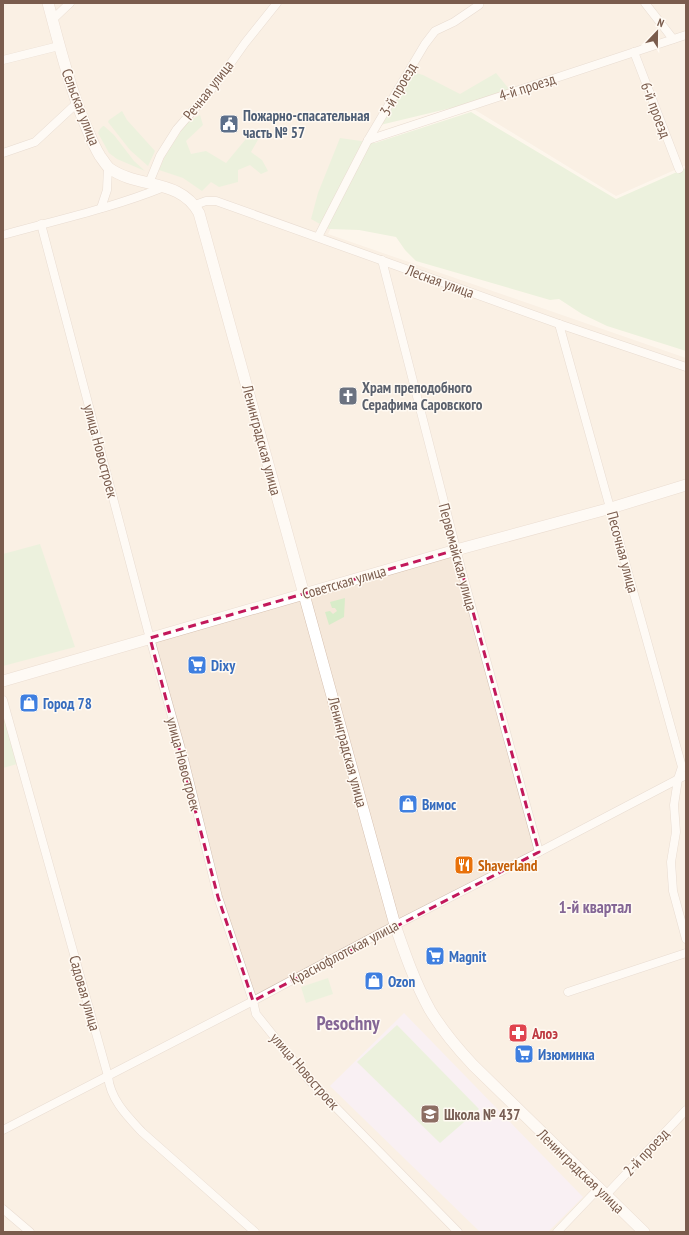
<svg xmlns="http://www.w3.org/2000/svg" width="689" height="1235" font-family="'PT Sans Narrow',sans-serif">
<rect width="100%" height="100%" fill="#fdf6ec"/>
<!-- residential -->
<path fill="#f5e8da" d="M3,3H686V165L616,196L413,72L371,143L328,234L686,358V1232H3Z"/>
<!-- education -->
<path fill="#f3e8fa" d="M404,1013L583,1197L548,1232H480L330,1086Z"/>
<!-- green -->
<g fill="#d8ecc9">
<path d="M410,71L423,75L460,94L496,73L509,89L472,103L376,126Z"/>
<path d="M122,111L127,120L155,151L148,166L130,150L108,122L109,120Z"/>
<path d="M471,112L616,199L686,168V351L607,326L582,314L559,299L550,300L416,261L405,250L396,237L359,230L329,229L311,219L318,193L340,138L375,143Z"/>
<path d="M200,115L203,125L186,141L191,154L206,151L226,163L250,134L259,138L251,152L262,160L268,171L261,174L250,165L238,170V182L219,187L211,182L202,191L183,178L159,170L165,156L187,122Z"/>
<path d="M103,126H104L114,135L134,161L145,171L117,159L109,153L98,133L100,129Z"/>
<path d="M40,544L75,647L3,666V554Z"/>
<path d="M345,598L344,617L329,625L325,612L330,611L333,614L337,611L335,608H332L330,602Z"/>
<path d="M3,713L17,764L3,768Z"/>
<path d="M328,978L333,994L306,1003L301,987Z"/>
<path d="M397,1025L479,1109L440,1143L357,1062Z"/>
</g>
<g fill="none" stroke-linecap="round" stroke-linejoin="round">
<defs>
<g id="street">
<path d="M645,3L673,39"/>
<path d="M52,20L70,3"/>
<path d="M634,52L679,169"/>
<path d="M3,60L59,46"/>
<path d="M368,140L686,35"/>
<path d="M3,153L35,142L77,103"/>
<path d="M149,183L160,156L177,129L216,84L245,43L277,3"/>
<path d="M195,205L206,201H216L559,324L686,367"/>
<path d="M101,208L107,190L108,167"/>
<path d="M41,224L148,631L185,763L218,897L253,1001L256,1014L309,1080L458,1232"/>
<path d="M3,235C57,220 112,208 164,187"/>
<path d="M318,237L368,140L425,44L435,31L454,22L479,5"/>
<path d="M382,260L462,572L539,852"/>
<path d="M559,324L682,767L678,779L674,805L676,832L671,862L673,891L686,939"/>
<path d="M3,700L108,1076C110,1099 127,1116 142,1132L255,1232"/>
<path d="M568,992L686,953"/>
<path d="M3,1130L253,1001L384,931L539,852L686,775"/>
<path d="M606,1195L686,1110"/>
<path d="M3,1209L30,1232"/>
<path d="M557,1232L599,1188"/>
</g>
<g id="secondary">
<path d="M48,3C58,40 67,78 81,114C87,128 92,143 100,156C103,160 106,165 109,168C138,189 180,178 199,213L395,925C405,954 415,983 430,1010C442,1030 457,1048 473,1065L644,1232"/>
<path d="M3,681L456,550L611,508L686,485"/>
</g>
</defs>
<!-- street casing -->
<use href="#street" stroke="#d1beb0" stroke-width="9"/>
<!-- secondary casing -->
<use href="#secondary" stroke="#d6c0b0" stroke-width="12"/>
<!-- street -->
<use href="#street" stroke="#fff" stroke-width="8"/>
<!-- secondary -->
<use href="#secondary" stroke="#fff" stroke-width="11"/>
</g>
<!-- marked area -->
<path d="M0 0H689V1235H0ZM456,550L539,852L253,1001L218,897L150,638Z" fill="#fdf6ec" fill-opacity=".55" fill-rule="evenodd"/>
<path fill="none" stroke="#c2185b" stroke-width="3" stroke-dasharray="8 5" stroke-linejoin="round" d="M456,550L539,852L253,1001L218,897L150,638Z"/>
<!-- icons -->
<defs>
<symbol id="civic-square" viewBox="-11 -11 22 22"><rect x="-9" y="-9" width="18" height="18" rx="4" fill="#5c6f8a" stroke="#fffaf3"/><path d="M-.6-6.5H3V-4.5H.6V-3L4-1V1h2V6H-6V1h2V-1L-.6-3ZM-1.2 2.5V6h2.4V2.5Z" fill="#fff"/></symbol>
<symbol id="church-square" viewBox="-11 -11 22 22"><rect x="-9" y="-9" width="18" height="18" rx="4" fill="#6b7280" stroke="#fffaf3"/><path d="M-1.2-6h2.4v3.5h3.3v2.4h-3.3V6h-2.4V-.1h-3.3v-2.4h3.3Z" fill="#fff"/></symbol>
<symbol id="supermarket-square" viewBox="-11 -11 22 22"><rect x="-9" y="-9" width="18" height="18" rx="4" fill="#3f7fe0" stroke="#fffaf3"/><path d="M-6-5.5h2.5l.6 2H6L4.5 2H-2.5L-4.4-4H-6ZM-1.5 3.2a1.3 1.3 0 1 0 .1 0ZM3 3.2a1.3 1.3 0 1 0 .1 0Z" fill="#fff"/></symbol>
<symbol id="shop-square" viewBox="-11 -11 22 22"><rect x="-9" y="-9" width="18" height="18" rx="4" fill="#3f7fe0" stroke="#fffaf3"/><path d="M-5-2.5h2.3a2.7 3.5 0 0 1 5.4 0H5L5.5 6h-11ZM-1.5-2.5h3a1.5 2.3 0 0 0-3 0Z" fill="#fff"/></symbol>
<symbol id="restaurant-square" viewBox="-11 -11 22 22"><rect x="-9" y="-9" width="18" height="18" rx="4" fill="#e8710a" stroke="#fffaf3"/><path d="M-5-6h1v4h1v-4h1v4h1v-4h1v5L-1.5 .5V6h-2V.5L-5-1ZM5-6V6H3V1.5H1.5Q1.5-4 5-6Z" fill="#fff"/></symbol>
<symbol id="pharmacy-square" viewBox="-11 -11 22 22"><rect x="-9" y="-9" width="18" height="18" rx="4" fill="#e0444e" stroke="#fffaf3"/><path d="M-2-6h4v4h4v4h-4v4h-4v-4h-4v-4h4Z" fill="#fff"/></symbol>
<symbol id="school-square" viewBox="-11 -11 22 22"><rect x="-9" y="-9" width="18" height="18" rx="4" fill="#8d6e63" stroke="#fffaf3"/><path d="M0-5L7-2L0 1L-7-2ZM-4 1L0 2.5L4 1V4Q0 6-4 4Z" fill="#fff"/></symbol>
</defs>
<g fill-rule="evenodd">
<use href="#civic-square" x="218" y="113" width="22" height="22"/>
<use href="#church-square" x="337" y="385" width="22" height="22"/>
<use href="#supermarket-square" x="186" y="654" width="22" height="22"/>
<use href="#shop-square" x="18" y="692" width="22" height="22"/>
<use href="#shop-square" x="397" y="793" width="22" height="22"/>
<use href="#restaurant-square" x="453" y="854" width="22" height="22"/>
<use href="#supermarket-square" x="424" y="945" width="22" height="22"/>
<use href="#shop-square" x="363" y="970" width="22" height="22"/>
<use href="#pharmacy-square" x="507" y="1022" width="22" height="22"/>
<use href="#supermarket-square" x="513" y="1043" width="22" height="22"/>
<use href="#school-square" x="419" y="1103" width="22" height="22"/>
</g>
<g text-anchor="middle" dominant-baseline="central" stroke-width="3" stroke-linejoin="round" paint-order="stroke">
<!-- street labels -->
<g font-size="15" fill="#7a5c4d" stroke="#fffaf3">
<text transform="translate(527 87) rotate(-18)">4-й проезд</text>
<text transform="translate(398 89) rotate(-60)">3-й проезд</text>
<text transform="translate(208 90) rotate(-52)">Речная улица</text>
<text transform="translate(81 107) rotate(69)">Сельская улица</text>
<text transform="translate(656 110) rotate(69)">6-й проезд</text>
<text transform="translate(440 281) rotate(20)">Лесная улица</text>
<text transform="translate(262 440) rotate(75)">Ленинградская улица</text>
<text transform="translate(101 451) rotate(75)">улица Новостроек</text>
<text transform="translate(623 552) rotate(75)">Песочная улица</text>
<text transform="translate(458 557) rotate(75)">Первомайская улица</text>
<text transform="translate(344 582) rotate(-16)">Советская улица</text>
<text transform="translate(348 752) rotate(75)">Ленинградская улица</text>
<text transform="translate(184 764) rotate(75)">улица Новостроек</text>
<text transform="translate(344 952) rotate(-28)">Краснофлотская улица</text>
<text transform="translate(85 993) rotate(74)">Садовая улица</text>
<text transform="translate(305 1071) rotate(49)">улица Новостроек</text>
<text transform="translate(646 1152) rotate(-47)">2-й проезд</text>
<text transform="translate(581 1171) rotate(44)">Ленинградская улица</text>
</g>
<!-- service labels -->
<g font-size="15" font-weight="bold" fill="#4e5e75" stroke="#fffaf3" text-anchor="start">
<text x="243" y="115">Пожарно-спасательная<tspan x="243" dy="17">часть № 57</tspan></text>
</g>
<!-- worship labels -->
<g font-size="15" font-weight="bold" fill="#5b616d" stroke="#fffaf3" text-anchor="start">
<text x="362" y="387">Храм преподобного<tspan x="362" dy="17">Серафима Саровского</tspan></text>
</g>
<!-- shop labels -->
<g font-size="15" font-weight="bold" fill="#366cbe" stroke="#fffaf3" text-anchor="start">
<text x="211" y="665">Dixy</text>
<text x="43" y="703">Город 78</text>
<text x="422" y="804">Вимос</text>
<text x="449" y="956">Magnit</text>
<text x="388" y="981">Ozon</text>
<text x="538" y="1054">Изюминка</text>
</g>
<!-- food labels -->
<g font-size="15" font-weight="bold" fill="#c56008" stroke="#fffaf3" text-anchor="start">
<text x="478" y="865">Shaverland</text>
</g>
<!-- health labels -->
<g font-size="15" font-weight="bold" fill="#be3a42" stroke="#fffaf3" text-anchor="start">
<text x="532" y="1033">Алоэ</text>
</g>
<!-- education labels -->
<g font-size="15" font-weight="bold" fill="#785e54" stroke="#fffaf3" text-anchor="start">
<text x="444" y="1114">Школа № 437</text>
</g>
<!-- quarter labels -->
<g font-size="17" font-weight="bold" fill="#846695" stroke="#fffaf3">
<text x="595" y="907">1-й квартал</text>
</g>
<!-- district labels -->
<g font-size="19" font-weight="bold" fill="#846695" stroke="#fffaf3">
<text x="348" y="1023">Pesochny</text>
</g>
</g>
<!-- border -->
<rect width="689" height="1235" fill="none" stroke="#7a5c4d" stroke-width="8"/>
<!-- north arrow -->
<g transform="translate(657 32) rotate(22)" stroke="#fffaf3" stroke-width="3" paint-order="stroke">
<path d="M0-3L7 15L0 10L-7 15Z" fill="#7a5c4d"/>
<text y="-6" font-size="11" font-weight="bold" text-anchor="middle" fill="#7a5c4d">N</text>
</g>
</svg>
